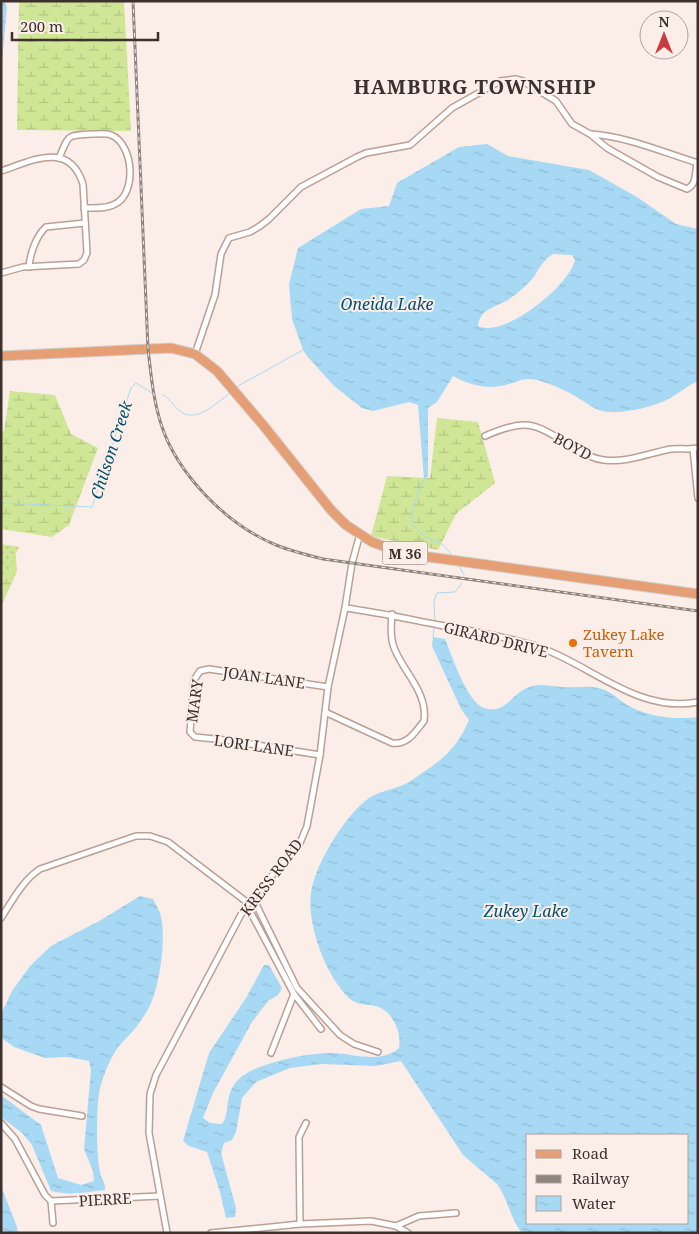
<svg xmlns="http://www.w3.org/2000/svg" width="699" height="1234" font-family="'Noto Serif',serif">
<defs>
<pattern id="wetland-marsh" width="20" height="14" patternUnits="userSpaceOnUse" patternTransform="scale(1.25)"><rect width="20" height="14" fill="#cfe697"/><path d="M1 5h8M5 5V1M11 12h8M15 12V8" fill="none" stroke="#b3c682"/></pattern>
<pattern id="park-dots" width="8" height="8" patternUnits="userSpaceOnUse" patternTransform="scale(1.25)"><rect width="8" height="8" fill="#cfe697"/><path d="M2 2h.1M6 6h.1" fill="none" stroke="#b3c682" stroke-width="1.8" stroke-linecap="round"/></pattern>
<pattern id="water-ripples" width="26" height="14" patternUnits="userSpaceOnUse" patternTransform="scale(1.25)"><rect width="26" height="14" fill="#a7d9f4"/><path d="M2 4q2-2 4 0t4 0M15 11q2-2 4 0t4 0" fill="none" stroke="#91bbd2"/></pattern>
</defs>
<rect width="100%" height="100%" fill="#fbeee9"/>
<!-- wetland -->
<g fill="url(#wetland-marsh)">
<path d="M19,1H124L131,131L17,130Z"/>
<path d="M10,391L55,395L71,434L98,448L69,525L52,537L1,529V431H4Z"/>
<path d="M437,418L478,422L495,483L456,514L438,550L371,536L387,476L430,478Z"/>
<path d="M1,545L15,547L17,571L1,607Z"/>
</g>
<!-- park -->
<path fill="url(#park-dots)" d="M1,544L19,547L1,588Z"/>
<!-- water -->
<g fill="url(#water-ripples)" fill-rule="evenodd">
<path d="M1,1H4L7,7L1,73Z"/>
<path d="M487,144L508,156L589,170L637,197L676,224L698,229V381C688,385 681,392 672,397C656,407 621,415 602,411C593,409 583,400 575,396C565,390 541,379 529,379C519,379 510,385 500,386C483,389 468,384 453,376L437,402L428,408V476L424,479L418,405L409,402L373,411L362,408L334,386L307,356L303,350L292,319L289,284L298,248L361,209L389,206L397,183L459,147ZM553,254L572,255L575,260C570,285 504,339 478,326C481,306 498,308 512,297C519,292 527,285 533,278C539,269 543,260 553,254Z"/>
<path d="M433,637L445,639C452,656 467,702 484,708C510,716 512,685 541,685C548,685 556,687 564,687C576,688 589,685 602,689C613,692 620,702 631,707C651,717 676,720 698,717V1233H522C510,1218 508,1199 497,1184L463,1155L401,1061L376,1066L321,1064L290,1068L256,1082L242,1098L236,1132L232,1140L224,1143L221,1153L236,1208L235,1217L226,1218L220,1192L207,1152L189,1146L183,1141L209,1053L246,998L264,965H269L282,988L278,995L268,1001L252,1022L213,1093L203,1118L210,1123L222,1124C231,1113 223,1094 239,1079C255,1063 311,1052 333,1053C356,1054 380,1064 399,1048C402,1033 392,1009 375,1006C366,1004 357,1005 350,999C330,980 317,948 312,921C310,908 309,894 314,880C322,854 350,808 374,795C383,791 394,789 403,785C410,782 416,777 422,773C445,758 458,746 469,720L461,709L432,646ZM688,1135V1223H528V1135Z"/>
<path d="M140,896L153,899C155,903 158,908 160,913C167,934 160,983 151,1003C148,1011 142,1019 137,1026C132,1033 125,1039 119,1046C110,1058 104,1074 100,1088C96,1105 96,1155 100,1172C101,1179 106,1183 105,1190C88,1192 69,1196 51,1191L32,1145L22,1133L1,1117V1095L41,1125L58,1178L81,1185L94,1181L93,1171L84,1149L91,1070L89,1061L67,1057L45,1058L14,1047L3,1039L1,1029V1014L12,991L30,966L51,946L101,920Z"/>
<path d="M1,1186L17,1227L18,1233H1Z"/>
</g>
<g fill="none" stroke-linecap="round" stroke-linejoin="round">
<!-- stream -->
<g stroke="#a7d9f4" stroke-width="1">
<path d="M238,386L303,350"/>
<path d="M163,395C171,399 173,406 180,411C196,424 216,403 229,394"/>
<path d="M424,479L414,504L411,523L425,537L442,544L452,555"/>
<path d="M1,503L92,507L131,388L136,383L152,393"/>
<path d="M459,566L464,575"/>
<path d="M435,623L434,601L437,593L455,592L462,583"/>
<path d="M433,637L434,628"/>
</g>
<defs>
<g id="minor">
<path d="M591,134C629,137 662,152 698,163"/>
<path d="M59,158C69,135 66,135 92,134C98,134 106,133 111,135C134,144 137,194 115,204C106,209 94,208 84,208"/>
<path d="M1,171C32,161 69,140 83,184L87,253L84,260L79,264L23,267L1,273"/>
<path d="M29,267C30,254 36,236 46,227L85,223"/>
<path d="M195,354L215,295L221,254L229,238L250,232L260,226L269,219L301,187L357,157L366,153L410,145L452,108L500,81L515,79L523,81L556,101L572,124L590,134L607,148L658,177L687,189C697,185 695,172 697,163"/>
<path d="M485,436C530,416 536,425 576,449C585,454 593,459 604,460C627,463 649,453 671,449C680,448 689,450 698,448"/>
<path d="M693,449L698,498"/>
<path d="M345,608C377,612 408,619 439,625C471,631 504,636 536,646C589,663 637,714 698,702"/>
<path d="M325,712L392,743C408,745 415,732 424,721C428,693 405,674 395,650C390,639 391,626 392,614"/>
<path d="M320,755L225,740L195,737L190,732L194,680L200,671L209,669L328,687"/>
<path d="M253,898L297,988L340,1035L354,1044L378,1052"/>
<path d="M245,907L252,915L294,994L321,1029"/>
<path d="M1,918C13,900 22,881 40,869L136,836H150L168,842L248,903"/>
<path d="M271,1053L294,994"/>
<path d="M1,1087L31,1106L39,1109L82,1116"/>
<path d="M1,1123L15,1139L45,1195L51,1201L53,1223"/>
<path d="M51,1201L160,1196"/>
<path d="M300,1224L299,1137L306,1123"/>
<path d="M396,1226L419,1216L456,1213"/>
<path d="M167,1233L149,1133L150,1094L156,1075L245,907L300,843L307,826L320,755L328,687L345,608L352,563L360,534"/>
<path d="M211,1233L300,1224L371,1221L396,1226L408,1233"/>
</g>
<path id="primary" d="M1,356L171,348L195,354L217,371L263,425L331,510L346,525L372,542L386,547L429,557L698,594"/>
</defs>
<!-- minor casing -->
<use href="#minor" stroke="#bc9f94" stroke-width="8"/>
<!-- primary casing -->
<use href="#primary" stroke="#d0cecd" stroke-width="11"/>
<!-- minor -->
<use href="#minor" stroke="#fff" stroke-width="5"/>
<!-- primary -->
<use href="#primary" stroke="#e69f74" stroke-width="9"/>
<defs>
<path id="rail" d="M133,1L148,349C151,374 153,399 161,424C177,474 227,525 276,545C291,551 307,555 323,559L698,611"/>
</defs>
<!-- rail casing -->
<use href="#rail" stroke="#90847f" stroke-width="3"/>
<!-- rail -->
<use href="#rail" stroke="#fbeee9" stroke-width="1" stroke-dasharray="4" stroke-linecap="butt"/>
</g>
<!-- markers -->
<circle fill="#e8710a" stroke="#fbeee9" stroke-width="2" cx="573" cy="643" r="5"/>
<g text-anchor="middle" dominant-baseline="central" stroke-width="4" stroke-linejoin="round" paint-order="stroke">
<!-- shield labels -->
<rect fill="#fbeee9" stroke="#766a65" stroke-width="1" x="382.5" y="541.5" width="45" height="23" rx="4"/>
<g font-size="14" font-weight="bold" fill="#3d312d">
<text x="405" y="553">M 36</text>
</g>
<!-- street labels -->
<g font-size="15" fill="#3d312d" stroke="#fbeee9">
<text transform="translate(573 446) rotate(28)">BOYD</text>
<text transform="translate(496 639) rotate(14)">GIRARD DRIVE</text>
<text transform="translate(264 677) rotate(8)">JOAN LANE</text>
<text transform="translate(194 701) rotate(-82)">MARY</text>
<text transform="translate(254 745) rotate(8)">LORI LANE</text>
<text transform="translate(271 877) rotate(-53)">KRESS ROAD</text>
<text transform="translate(105 1199) rotate(-3)">PIERRE</text>
</g>
<!-- food labels -->
<g font-size="15" fill="#c56008" stroke="#fbeee9" text-anchor="start">
<text x="583" y="634">Zukey Lake<tspan x="583" dy="17">Tavern</tspan></text>
</g>
<!-- water labels -->
<g font-size="16" font-style="italic" fill="#02506f" stroke="#fbeee9">
<text x="387" y="304">Oneida Lake</text>
<text transform="translate(111 450) rotate(-72)">Chilson Creek</text>
<text x="526" y="911">Zukey Lake</text>
</g>
<!-- district labels -->
<g font-size="20" font-weight="bold" letter-spacing="1" fill="#3d312d" stroke="#fbeee9">
<text x="475" y="86">HAMBURG TOWNSHIP</text>
</g>
</g>
<!-- border -->
<rect width="699" height="1234" fill="none" stroke="#3d312d" stroke-width="5"/>
<!-- legend -->
<rect x="526" y="1134" width="162" height="90" fill="#fbeee9" stroke="#afa29e"/>
<rect x="536" y="1150" width="25" height="8" fill="#e69f74" stroke="#afa29e"/>
<text x="572" y="1159" font-size="15" fill="#3d312d">Road</text>
<rect x="536" y="1175" width="25" height="8" fill="#90847f" stroke="#afa29e"/>
<text x="572" y="1184" font-size="15" fill="#3d312d">Railway</text>
<rect x="536" y="1196" width="25" height="15" fill="url(#water-ripples)" stroke="#afa29e"/>
<text x="572" y="1209" font-size="15" fill="#3d312d">Water</text>
<!-- north arrow -->
<g transform="translate(664 35)"><circle r="24" fill="#fbeee9" stroke="#afa29e"/>
<path d="M0-4L9 19L0 12L-9 19Z" fill="#ca3b3f"/>
<text y="-8" font-size="14" font-weight="bold" text-anchor="middle" fill="#3d312d">N</text>
</g>
<!-- scale -->
<path d="M12 32v8h146v-8" fill="none" stroke="#3d312d" stroke-width="2.5"/>
<text x="20" y="32" font-size="15" fill="#3d312d" stroke="#fbeee9" stroke-width="4" paint-order="stroke">200 m</text>
</svg>
